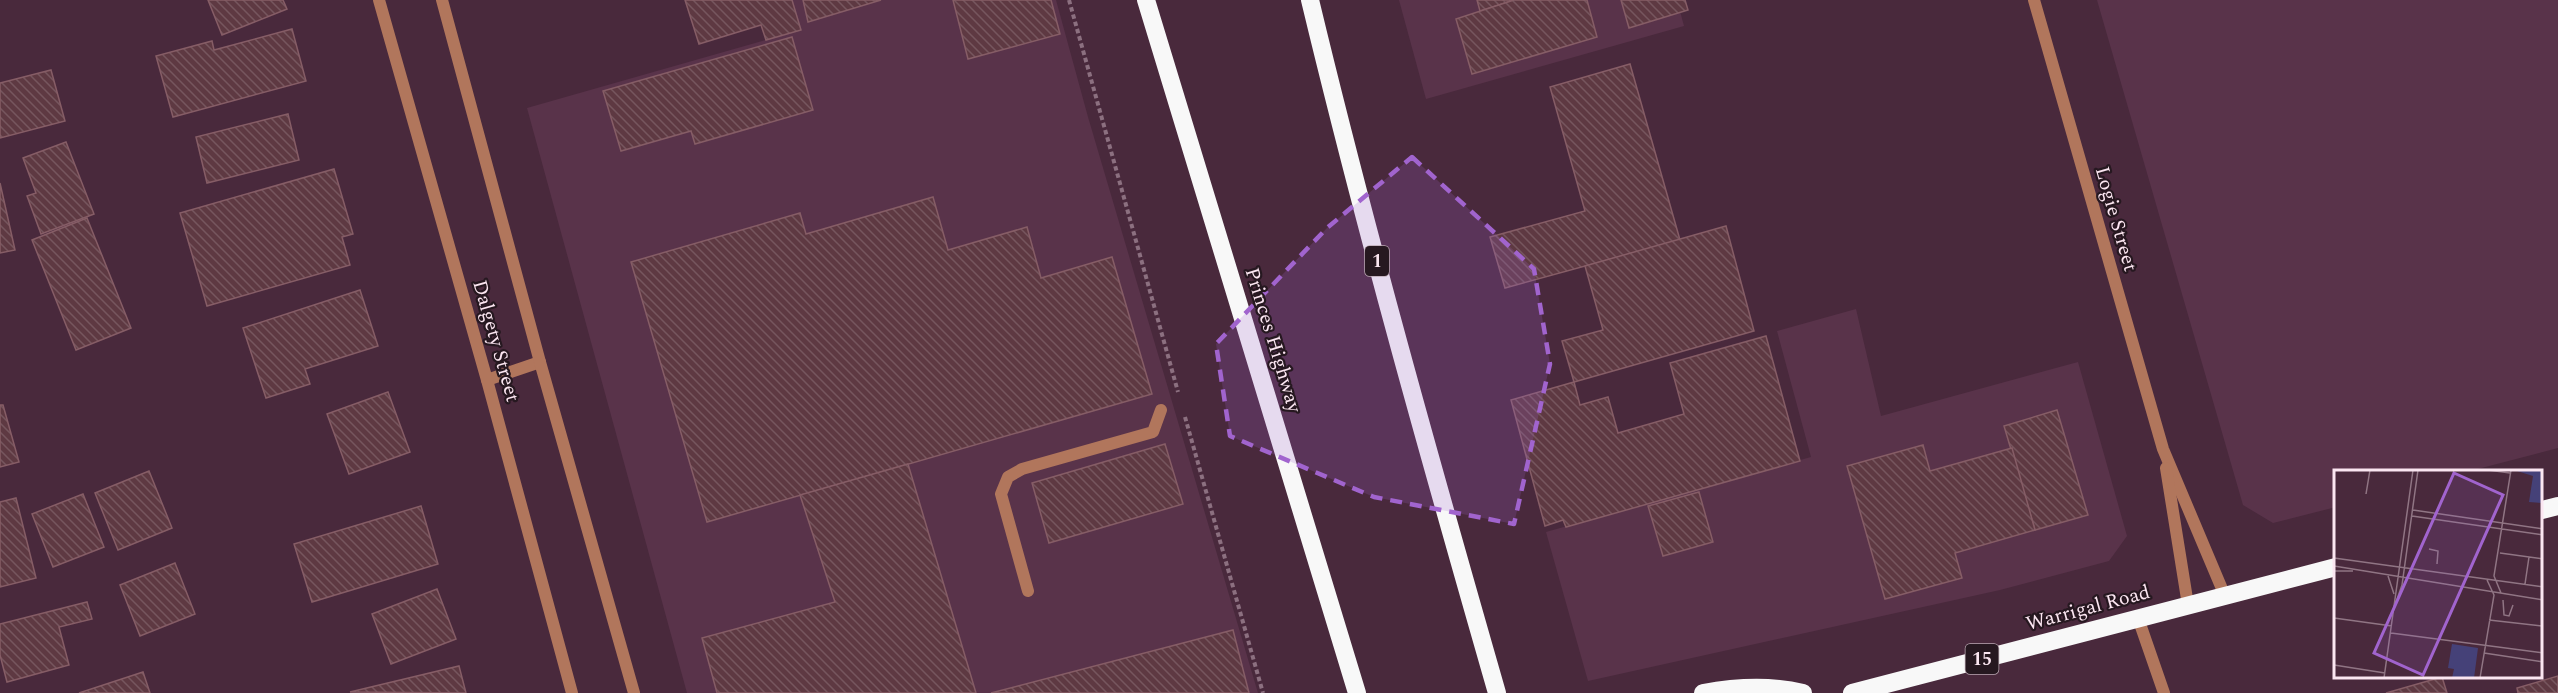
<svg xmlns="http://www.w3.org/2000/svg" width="2558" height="693" font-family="Spectral,serif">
<defs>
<pattern id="building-back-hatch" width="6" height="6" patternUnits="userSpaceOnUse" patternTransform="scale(1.5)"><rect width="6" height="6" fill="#5e3942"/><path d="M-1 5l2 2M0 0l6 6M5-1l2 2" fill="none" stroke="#76565e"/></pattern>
</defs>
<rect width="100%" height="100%" fill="#49293c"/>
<!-- built -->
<g fill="#59334a">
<path d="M778,0H1056L1088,117L1258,693H687L527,108L787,34Z"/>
<path d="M1399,0H1677L1684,26L1426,99Z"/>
<path d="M2097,0H2558V448L2470,471H2336V507L2273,523L2243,505Z"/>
<path d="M1856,309L1881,416L2078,362L2127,536L2109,561L2000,590L1588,681L1546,532L1811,457L1777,331Z"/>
</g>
<!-- building -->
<g fill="url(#building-back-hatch)" stroke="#865d66" stroke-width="1.5">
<path d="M208,0H283L287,9L222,35Z"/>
<path d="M685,0H792L801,30L766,40L761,25L699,44Z"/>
<path d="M803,0H881L808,22Z"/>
<path d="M953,0H1051L1060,34L968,59Z"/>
<path d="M1477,0H1514L1480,11Z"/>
<path d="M1514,0H1587L1597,37L1472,74L1456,19Z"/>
<path d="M1621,0H1685L1688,10L1629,28Z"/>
<path d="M292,29L306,81L173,117L156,56L212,41L214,50Z"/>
<path d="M792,37L813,110L695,144L691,131L621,151L603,91Z"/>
<path d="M1630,64L1680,240L1505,288L1490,237L1585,211L1550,87Z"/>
<path d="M51,70L65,121L0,138V83Z"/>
<path d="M288,114L299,160L207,183L196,137Z"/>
<path d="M66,142L94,214L41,234L27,196L36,193L23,158Z"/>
<path d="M334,169L353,234L342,237L350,265L207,306L180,213Z"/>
<path d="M0,183L15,250L0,253Z"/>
<path d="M933,197L948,250L1027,227L1041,278L1112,257L1152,394L707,522L631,262L800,213L806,234Z"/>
<path d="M87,218L131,328L76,350L32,240Z"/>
<path d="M1726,226L1754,331L1574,382L1562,341L1603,330L1585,266Z"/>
<path d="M360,290L378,346L305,369L310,384L266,398L243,328Z"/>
<path d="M1766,336L1800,461L1566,527L1563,520L1545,526L1511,400L1574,382L1580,405L1608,397L1618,433L1684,414L1670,363Z"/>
<path d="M388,392L410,452L349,474L327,414Z"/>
<path d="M0,405H3L19,462L0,467Z"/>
<path d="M2057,410L2088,515L2035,530L2004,426Z"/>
<path d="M1165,444L1183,504L1049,543L1032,483Z"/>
<path d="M1923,445L1930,471L2012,448L2035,530L1955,553L1962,578L1885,599L1847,466Z"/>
<path d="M908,464L976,693H717L702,638L835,602L800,495Z"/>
<path d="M149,471L172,528L118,550L95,493Z"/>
<path d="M1699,492L1713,542L1663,556L1648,506Z"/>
<path d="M83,494L104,547L53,567L32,514Z"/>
<path d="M16,498L36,578L0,587V502Z"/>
<path d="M421,506L438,564L312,602L294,544Z"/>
<path d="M175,563L195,614L140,636L120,585Z"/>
<path d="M437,589L456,639L391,664L372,614Z"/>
<path d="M87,602L92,619L59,627L69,665L7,682L0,655V624Z"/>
<path d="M1233,630L1249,693H991Z"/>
<path d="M459,666L466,693L350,692Z"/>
<path d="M143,672L150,693H79Z"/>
<path d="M2558,676V693H2518L2517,688Z"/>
<path d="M2442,677L2447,693H2386Z"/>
</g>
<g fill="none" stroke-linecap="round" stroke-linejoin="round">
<!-- path -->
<g stroke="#8c7080" stroke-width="4" stroke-dasharray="4.5 3" stroke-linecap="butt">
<path d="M1069,0L1178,392"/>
<path d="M1185,417L1263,693"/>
</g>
<!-- lane -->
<g stroke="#b1765c" stroke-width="12">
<path d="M487,380L540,362"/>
<path d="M1028,591L1001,494L1008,477L1022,469L1153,432L1161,410"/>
</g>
<!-- street -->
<g stroke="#b1765c" stroke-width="12">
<path d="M379,0L487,380L572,693"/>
<path d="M442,0L540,362L634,693"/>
<path d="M2034,0L2163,449L2225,596"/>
<path d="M2166,468L2188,605"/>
<path d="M2138,618L2164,693"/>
</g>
<!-- highway -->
<g stroke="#f8f8f8" stroke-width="18">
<path d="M1146,0L1357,693"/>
<path d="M1310,0C1366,233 1431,463 1497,693"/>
<path d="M2542,510L2558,506"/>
<path d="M1703,693C1736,687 1770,685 1803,693"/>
<path d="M1852,693L2336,567"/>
</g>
</g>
<!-- marked area -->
<path fill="#a164ce" fill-opacity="0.2" stroke="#a164ce" stroke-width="4.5" stroke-dasharray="12 8" stroke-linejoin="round" d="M1412,157L1534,269L1550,364L1514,524L1374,497L1230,436L1216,344L1327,228Z"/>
<g text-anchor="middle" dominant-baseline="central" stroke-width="4.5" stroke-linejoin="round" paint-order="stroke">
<!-- shield labels -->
<g fill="#261820" stroke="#bba8b2" stroke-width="1.5">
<rect x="1365" y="246" width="24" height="30" rx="4.5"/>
<rect x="1965.5" y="644" width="33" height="30" rx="4.5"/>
</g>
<g font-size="18" font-weight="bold" fill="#fbe6f1">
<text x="1377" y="261">1</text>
<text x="1982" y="659">15</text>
</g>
<!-- street labels -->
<g font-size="20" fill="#fbe6f1" stroke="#261820">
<text transform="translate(2116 219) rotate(74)">Logie Street</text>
<text transform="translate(1273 340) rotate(73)">Princes Highway</text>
<text transform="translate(496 341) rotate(74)">Dalgety Street</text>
<text transform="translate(2088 608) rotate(-15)">Warrigal Road</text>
</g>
</g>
<!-- overview -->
<g transform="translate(2334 470)">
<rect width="208" height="208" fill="#49293c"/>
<path d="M180,0H208V33L195,32L199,6Z" fill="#454178"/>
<path d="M118,174L144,178L140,208H118L120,199L114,198Z" fill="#454178"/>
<path fill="none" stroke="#907584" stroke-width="1.5" d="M154,0L176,3M32,24L36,0M79,40L209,59M78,46L209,65M95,79L104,81L103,94M166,83L209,89M0,88L209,117M0,96L209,130M0,101H19M54,106L60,124M191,114L195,87M167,123L160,106L177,0M169,130L170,145L175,146L179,135M62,132L68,115L84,0M0,148L58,156M155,150L209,156M57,163L209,183M150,183L209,192M0,195L51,203M50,208L79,0M146,208L160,125L153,110"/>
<path fill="#a164ce" fill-opacity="0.15" stroke="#a164ce" stroke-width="3" d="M120,3L169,25L89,205L40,183Z"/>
<rect width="208" height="208" fill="none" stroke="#fbe6f1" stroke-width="3"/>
</g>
</svg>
